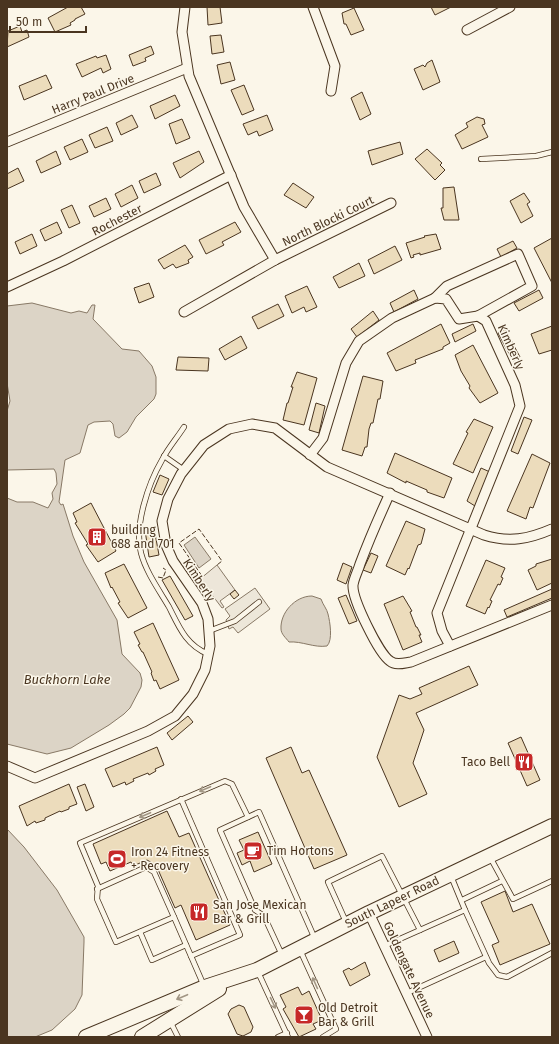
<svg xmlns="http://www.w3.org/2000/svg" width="559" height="1044" font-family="'Fira Sans',sans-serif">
<rect width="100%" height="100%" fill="#fbf6e9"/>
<!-- green -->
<path fill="#ede6d9" stroke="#887966" d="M217,565L235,590L220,601L224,607L222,608L200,579Z"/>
<!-- parking -->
<path fill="#ede7d9" stroke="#887966" d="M255,588L270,609L238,633L233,627L229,629L226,620L230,616L225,609Z"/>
<!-- water -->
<g fill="#dcd4c6" stroke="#887966">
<path d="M32,303L71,313L79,311L87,313L92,305H95L93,319L122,349L139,351L152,366L156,377V394L154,399L136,417L127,432L119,438L115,436L113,424L110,421L94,422L88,425L80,453L65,460L59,502L61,505L63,504L73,536L84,562L117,620L122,654L140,673L142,680L141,687L130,708L124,714L109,725L71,748L47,754L7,744V498L17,502H33L48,508L53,499L52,493L57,484L56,473L54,469L7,470V411L10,401L7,383V306Z"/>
<path d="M195,537L211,559L199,568L184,545Z"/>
<path d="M312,596L321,599C323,605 327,609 328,614C330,622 333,640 327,646C314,648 302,641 289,642C286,638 281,634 281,629C280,613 295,596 312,596Z"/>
<path d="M7,829L24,847L57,890L84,937V942L82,995L75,1009L52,1030L35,1037H7Z"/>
</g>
<!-- building -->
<g fill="#ecdcbc" stroke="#4a3520">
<path d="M68,7H81L85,14L75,19V20L70,23L71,25L55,32L48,18Z"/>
<path d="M207,7H220L222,23L208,25Z"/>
<path d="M431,7H451L435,15Z"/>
<path d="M354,8L364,30L351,35L346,24H344L342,13Z"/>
<path d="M20,26L22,32L27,30L29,37L7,47L8,31Z"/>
<path d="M221,35L224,52L212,54L210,36Z"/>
<path d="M151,46L154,54L145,58L146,61L133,66L129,55Z"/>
<path d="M106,55L111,69L103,73L101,68L82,77L76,64L96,56L97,58Z"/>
<path d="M432,60L440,82L423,90L414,69L423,65L425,67L427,63Z"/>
<path d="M230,62L235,80L221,84L217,65Z"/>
<path d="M46,75L52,88L24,100L19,86Z"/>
<path d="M244,85L254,110L242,115L231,90Z"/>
<path d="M362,92L371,114L360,120L351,98Z"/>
<path d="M175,95L180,106L155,119L150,106Z"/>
<path d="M132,115L138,127L121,135L116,123Z"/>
<path d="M267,115L273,130L259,136L257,131L248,135L243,124Z"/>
<path d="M477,117L484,119L485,124L482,125L488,137L462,149L455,135L468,127L466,123Z"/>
<path d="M182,119L190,138L176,144L169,124Z"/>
<path d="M107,127L113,141L95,148L89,135Z"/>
<path d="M82,139L88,152L70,160L64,147Z"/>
<path d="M400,142L403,154L372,165L368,151Z"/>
<path d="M427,149L442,163L440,165L445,170L435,180L415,159Z"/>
<path d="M56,151L61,164L41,173L36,161Z"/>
<path d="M199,151L204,162L180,178L173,163Z"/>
<path d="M18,168L24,181L7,189V174Z"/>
<path d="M156,173L161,185L144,193L139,181Z"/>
<path d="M293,183L314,197L306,208L284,195Z"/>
<path d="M132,185L138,198L121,207L115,194Z"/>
<path d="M454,187L459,220H444L441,208H443V188Z"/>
<path d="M524,193L530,202L527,204L533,216L521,223L510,201Z"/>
<path d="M106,198L111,209L94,217L89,206Z"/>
<path d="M72,205L80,223L69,228L61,210Z"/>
<path d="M57,222L62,233L45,241L40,230Z"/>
<path d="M235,222L241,232L222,242L224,245L206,254L199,240Z"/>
<path d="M32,234L37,246L20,254L15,242Z"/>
<path d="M436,234L441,249L420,255V253L413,255L414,257L411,258L406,243L425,237L424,236Z"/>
<path d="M552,238V283L534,248Z"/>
<path d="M513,241L517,248L501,257L497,249Z"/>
<path d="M185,245L193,257L188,260L189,263L176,268L173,264L164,269L158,260Z"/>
<path d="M395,246L402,260L374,274L368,260Z"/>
<path d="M359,263L365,276L339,288L333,277Z"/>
<path d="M149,283L154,297L139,303L134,288Z"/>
<path d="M307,286L317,307L306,312L304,307L292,313L285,296Z"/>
<path d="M414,290L418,299L394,312L390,303Z"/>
<path d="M539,290L543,298L519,311L514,303Z"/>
<path d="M278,304L284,316L258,329L252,317Z"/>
<path d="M373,311L379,320L357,337L351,329Z"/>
<path d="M441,324L450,343L443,347V349L415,360L416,363L396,371L387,353Z"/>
<path d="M473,324L476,331L455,342L452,334Z"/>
<path d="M552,326V350L539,354L531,334Z"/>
<path d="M505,329L520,357L513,361L498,333Z"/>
<path d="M241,336L247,348L225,360L219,349Z"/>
<path d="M473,345L498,393L480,403L469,388L470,386L461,371L455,355Z"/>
<path d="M178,357L209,358L208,371L176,370Z"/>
<path d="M297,372L317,378L304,425L283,420L287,403H288L293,387H291Z"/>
<path d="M363,376L383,381L380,399H378L373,423H371L369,429L367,447H365L362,456L342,450Z"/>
<path d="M316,403L325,406L319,433L309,430Z"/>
<path d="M524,417L532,420L518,454L511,451Z"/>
<path d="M474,419L493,427L473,473L453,464L468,433L466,432Z"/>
<path d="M395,453L452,478L444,498L427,492V490L406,481V483L387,473Z"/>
<path d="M532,454L550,463L533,508L530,507L526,519L507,511Z"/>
<path d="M481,468L490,472L475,506L467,501Z"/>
<path d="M160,475L169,479L162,495L153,492Z"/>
<path d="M91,503L116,551L98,562L86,545L88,544L75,523L77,522L73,513Z"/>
<path d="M406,521L425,529L421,544L418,545L409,569L408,568L405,575L386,566Z"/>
<path d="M154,528L159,555L149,557L145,530Z"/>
<path d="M371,553L378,556L371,573L363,570Z"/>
<path d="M552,559V583L537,590L528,570L536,566V564Z"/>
<path d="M486,560L505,568L501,577L503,578L500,585L498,584L490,600L492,601L489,608L488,607L485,614L466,606Z"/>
<path d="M343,563L352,567L346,584L337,580Z"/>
<path d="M124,564L147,608L128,618L118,603L120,602L112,587L111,588L105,573Z"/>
<path d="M170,576L193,616L185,620L162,580Z"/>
<path d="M552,589V598L507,617L504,610Z"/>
<path d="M235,590L239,595L234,599L230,594Z"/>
<path d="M346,595L357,621L349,624L338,598Z"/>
<path d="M403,596L412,611L410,612L416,627H417L421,635H419L422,642L403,650L384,604Z"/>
<path d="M153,623L179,680L160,689L156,680L154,681L151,673L152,672L143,652H142L138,645L140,644L134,632Z"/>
<path d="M469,666L478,685L416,713L424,730L413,763L427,794L399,807L377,757L399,695L410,699L422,694L419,688Z"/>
<path d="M188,716L193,722L172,740L167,733Z"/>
<path d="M521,737L540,780L527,786L508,743Z"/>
<path d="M157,747L164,765L155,769L156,771L149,775L148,773L133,779L134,781L126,785L125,782L113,787L105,769Z"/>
<path d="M291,747L302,773L309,770L347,855L314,869L266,758Z"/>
<path d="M69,784L77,804L69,807V809L61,812L60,811L45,818V820L36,823L35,821L27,826L19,806Z"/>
<path d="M85,784L94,807L86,811L77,787Z"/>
<path d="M167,811L179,837L189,833L230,925L196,940L181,905L175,908L156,865L147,860L133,866L131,862L110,871L106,862L101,864L93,844Z"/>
<path d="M258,832L272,864L254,872L250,861L242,865L237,853L244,850L239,840Z"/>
<path d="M505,891L513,912L532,904L550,944L500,965L492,945L499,942L481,902Z"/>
<path d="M454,941L459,953L439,962L434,950Z"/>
<path d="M365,962L370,975L350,986L343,971L349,968L351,970Z"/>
<path d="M298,987L302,995L309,991L322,1020L313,1024L316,1029L299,1037L283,1009L286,1007L280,995Z"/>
<path d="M239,1005L244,1007L253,1027L251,1032L243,1036L237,1034L228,1014L231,1009Z"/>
</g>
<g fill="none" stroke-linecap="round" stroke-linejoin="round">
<defs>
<g id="lane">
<path d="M481,159L536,156L552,152"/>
<path d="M184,427C177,438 168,448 162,460C148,484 134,526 141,553C146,572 159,590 169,607C179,627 186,645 208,654"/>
<path d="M164,456L184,470"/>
<path d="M209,631L235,621L259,602"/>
<path d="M181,799L240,935L191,956"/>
<path d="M490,857L513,899L552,881"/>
<path d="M451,876L465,910"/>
<path d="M97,889L146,867L154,872L174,917"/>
<path d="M462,900L502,881"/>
<path d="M346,922L328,882L382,856L420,930"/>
<path d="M140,932L152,960L186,945"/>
<path d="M384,946L465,910L489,963L498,975L507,977L552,953"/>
<path d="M300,950L336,1029L323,1037"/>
<path d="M282,955L264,916L255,910L220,830L259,812L315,939"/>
<path d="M258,972L288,1037"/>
<path d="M204,986L174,917L116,942L97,899L98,886L80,843L225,781L232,784L248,817"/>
<path d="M407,993L486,957"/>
<path d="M170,1021L178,1037"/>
<path d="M278,1037L287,1033"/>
</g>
<g id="street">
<path d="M185,7L182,32L189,76L244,207L275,260"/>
<path d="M313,7L335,66L331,91"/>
<path d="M467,30L510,7"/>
<path d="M7,142L187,68"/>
<path d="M7,287L63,261L231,175"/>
<path d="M435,298L447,286L518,254L532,286L478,316"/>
<path d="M184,312L275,260L391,203"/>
<path d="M310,455L323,438L346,363L359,341L392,318L435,298L446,299L459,319L478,316L486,321L515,385L520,406L437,613L442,631L450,646"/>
<path d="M390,493C379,517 369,540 360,564C358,571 354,578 353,585C352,599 379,654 390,661C396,666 404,663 411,662L552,605"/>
<path d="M7,766L35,778L148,731L175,716L193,694L205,670L210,646L208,619L202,603L173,561L166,545L162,521L168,499L181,474L204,445L229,429L252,424L275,428L327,467L484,535C509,543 529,539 552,529"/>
<path d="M369,913L427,1037"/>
</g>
<g id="primary">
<path d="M86,1037L205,987L257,970L369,913L552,826"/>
<path d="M142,1037L219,989"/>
</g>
</defs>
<!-- lane casing -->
<use href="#lane" stroke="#4a3520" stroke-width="6"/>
<!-- street casing -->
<use href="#street" stroke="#4a3520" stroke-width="11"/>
<!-- primary casing -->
<use href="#primary" stroke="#4a3520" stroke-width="16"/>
<!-- lane -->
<use href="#lane" stroke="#fbf6e9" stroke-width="4.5"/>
<!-- street -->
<use href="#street" stroke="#fbf6e9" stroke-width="9"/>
<!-- primary -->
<use href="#primary" stroke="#fbf6e9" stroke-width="14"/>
<!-- fence -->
<g stroke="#4a3520" stroke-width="1" stroke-dasharray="5 2" stroke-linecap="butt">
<path d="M202,576L179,543L199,529L222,561L217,565"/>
<path d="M158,577L163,578L166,570L163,568"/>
</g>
</g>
<!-- one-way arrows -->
<defs><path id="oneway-shaft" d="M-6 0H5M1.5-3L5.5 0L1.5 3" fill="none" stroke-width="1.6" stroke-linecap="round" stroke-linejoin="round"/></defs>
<g stroke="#a29684">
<use href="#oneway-shaft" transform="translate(205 789) rotate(157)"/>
<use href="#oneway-shaft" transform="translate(145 815) rotate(157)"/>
<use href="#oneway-shaft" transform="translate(315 983) rotate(-114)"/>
<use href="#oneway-shaft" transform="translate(182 997) rotate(157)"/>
<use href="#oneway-shaft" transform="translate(273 1003) rotate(65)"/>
</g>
<!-- icons -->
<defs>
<symbol id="building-square" viewBox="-11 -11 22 22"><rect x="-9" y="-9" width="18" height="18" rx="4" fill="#c62828" stroke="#fbf6e9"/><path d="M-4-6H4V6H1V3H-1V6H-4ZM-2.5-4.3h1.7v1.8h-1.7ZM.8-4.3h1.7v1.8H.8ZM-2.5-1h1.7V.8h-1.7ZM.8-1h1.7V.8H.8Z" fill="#fff"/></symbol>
<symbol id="restaurant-square" viewBox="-11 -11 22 22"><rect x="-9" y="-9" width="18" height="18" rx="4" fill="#c62828" stroke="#fbf6e9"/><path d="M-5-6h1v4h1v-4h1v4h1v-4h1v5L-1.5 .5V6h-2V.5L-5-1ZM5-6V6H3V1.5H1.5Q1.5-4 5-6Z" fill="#fff"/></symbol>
<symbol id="cafe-square" viewBox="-11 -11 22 22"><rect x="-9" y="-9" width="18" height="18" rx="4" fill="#c62828" stroke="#fbf6e9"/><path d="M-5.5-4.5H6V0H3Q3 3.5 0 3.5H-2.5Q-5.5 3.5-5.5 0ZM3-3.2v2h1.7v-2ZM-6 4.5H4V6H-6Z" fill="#fff"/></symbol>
<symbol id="stadium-square" viewBox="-11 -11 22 22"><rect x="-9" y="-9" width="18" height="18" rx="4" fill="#c62828" stroke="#fbf6e9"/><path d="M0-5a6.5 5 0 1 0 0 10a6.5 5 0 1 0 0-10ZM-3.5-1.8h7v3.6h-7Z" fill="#fff"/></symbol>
<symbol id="bar-square" viewBox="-11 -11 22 22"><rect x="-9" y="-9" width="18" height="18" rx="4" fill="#c62828" stroke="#fbf6e9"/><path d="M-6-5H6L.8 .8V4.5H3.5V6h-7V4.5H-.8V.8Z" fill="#fff"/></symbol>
</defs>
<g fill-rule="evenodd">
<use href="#building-square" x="86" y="526" width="22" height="22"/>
<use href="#restaurant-square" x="513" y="751" width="22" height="22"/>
<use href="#cafe-square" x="242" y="840" width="22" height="22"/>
<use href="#stadium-square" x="106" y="848" width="22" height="22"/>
<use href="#restaurant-square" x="188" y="901" width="22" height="22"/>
<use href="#bar-square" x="293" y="1004" width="22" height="22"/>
</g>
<g text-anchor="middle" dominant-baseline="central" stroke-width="3" stroke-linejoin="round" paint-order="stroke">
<!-- street labels -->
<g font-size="12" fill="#4a3520" stroke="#fbf6e9">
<text transform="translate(93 94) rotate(-22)">Harry Paul Drive</text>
<text transform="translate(117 220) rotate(-27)">Rochester</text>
<text transform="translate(328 221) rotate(-26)">North Blocki Court</text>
<text transform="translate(511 347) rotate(66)">Kimberly</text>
<text transform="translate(199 580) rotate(57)">Kimberly</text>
<text transform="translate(392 902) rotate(-26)">South Lapeer Road</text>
<text transform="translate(409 970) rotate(65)">Goldengate Avenue</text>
</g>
<!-- poi labels -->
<g font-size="12" fill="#4a3520" stroke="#fbf6e9" text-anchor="start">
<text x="111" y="530">building<tspan x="111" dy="14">688 and 701</tspan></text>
<text x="510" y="762" text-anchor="end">Taco Bell</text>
<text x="267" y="851">Tim Hortons</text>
<text x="131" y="852">Iron 24 Fitness<tspan x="131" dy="14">+ Recovery</tspan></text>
<text x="213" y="905">San Jose Mexican<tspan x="213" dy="14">Bar &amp; Grill</tspan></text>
<text x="318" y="1008">Old Detroit<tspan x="318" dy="14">Bar &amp; Grill</tspan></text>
</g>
<!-- water labels -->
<g font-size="13" font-style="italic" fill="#4a3520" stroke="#fbf6e9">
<text x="67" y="679">Buckhorn Lake</text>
</g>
</g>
<!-- border -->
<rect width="559" height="1044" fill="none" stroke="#4a3520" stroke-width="16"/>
<!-- scale -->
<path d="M10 26v6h76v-6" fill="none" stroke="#4a3520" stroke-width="2"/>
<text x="16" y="26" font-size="12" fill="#4a3520" stroke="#fbf6e9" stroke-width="3" paint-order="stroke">50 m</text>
</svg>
